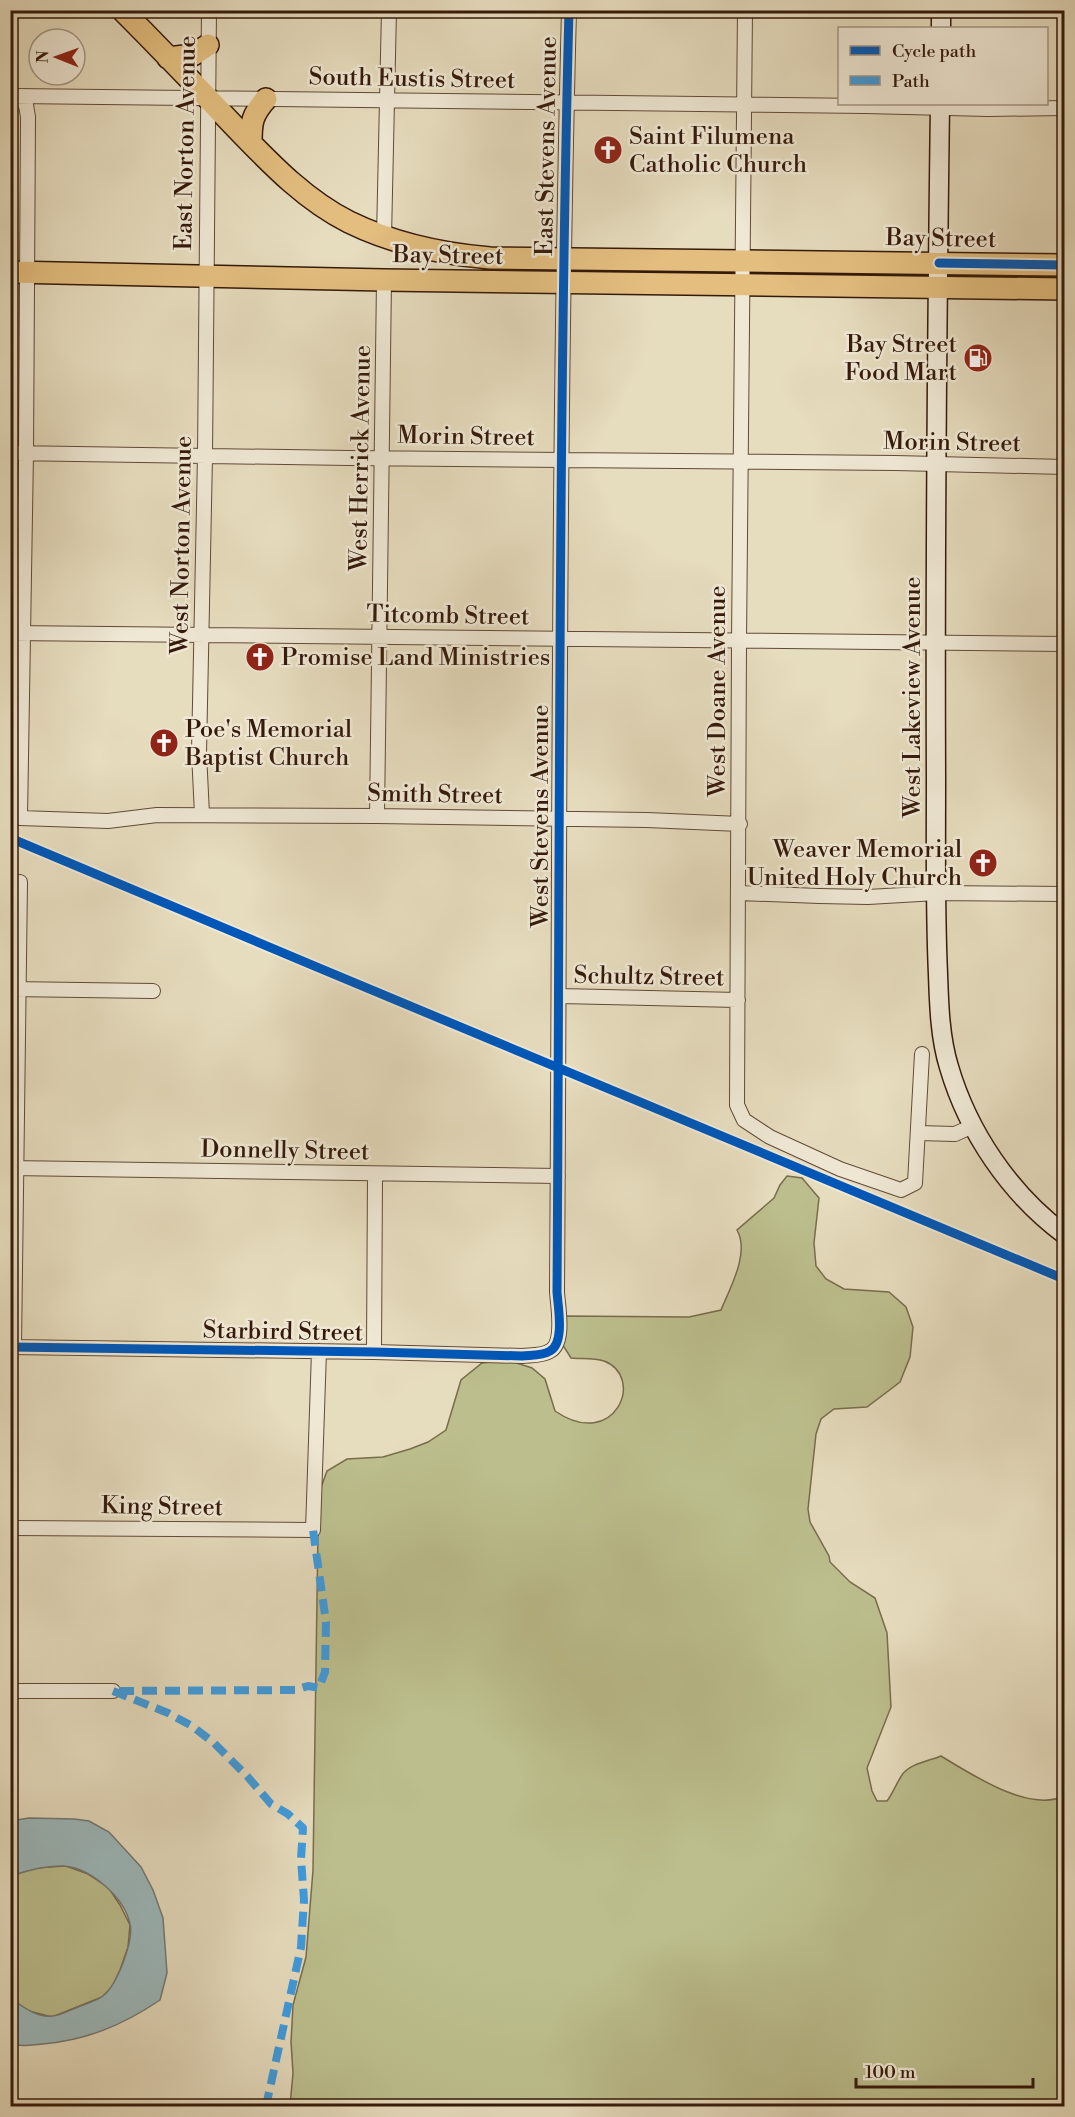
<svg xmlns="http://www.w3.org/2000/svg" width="1075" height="2117" font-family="'Libre Bodoni',serif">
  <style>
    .green { fill: #bcbe8d; stroke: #786c4c; stroke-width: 1.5 }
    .water { fill: #9cb9bc; stroke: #737975; stroke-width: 1.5 }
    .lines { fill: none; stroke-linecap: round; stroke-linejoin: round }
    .street-casing { stroke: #614a37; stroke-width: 16 }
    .secondary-casing { stroke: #351a0a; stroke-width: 21 }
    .primary-casing { stroke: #351a0a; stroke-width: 24 }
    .street { stroke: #efe8d5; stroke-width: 14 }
    .secondary { stroke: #efe8d5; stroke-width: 18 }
    .primary { stroke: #e3be7f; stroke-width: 21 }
    .rail-casing { stroke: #351a0a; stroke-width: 6 }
    .rail { stroke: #efe8d5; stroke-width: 4; stroke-dasharray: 11; stroke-linecap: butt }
    .quiet { stroke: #3e9bde; stroke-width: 8; stroke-dasharray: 15 8; stroke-linecap: butt }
    .cycleway-casing { stroke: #efe8d5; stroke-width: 13 }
    .cycleway { stroke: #0057b8; stroke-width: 9 }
    .labels { text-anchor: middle; stroke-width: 5; stroke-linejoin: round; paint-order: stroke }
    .street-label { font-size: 24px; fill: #351a0a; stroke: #efe8d5 }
    .poi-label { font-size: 24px; fill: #351a0a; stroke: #efe8d5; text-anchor: start }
  </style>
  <rect width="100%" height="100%" fill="#e6dcbe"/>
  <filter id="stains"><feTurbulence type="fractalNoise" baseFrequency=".00333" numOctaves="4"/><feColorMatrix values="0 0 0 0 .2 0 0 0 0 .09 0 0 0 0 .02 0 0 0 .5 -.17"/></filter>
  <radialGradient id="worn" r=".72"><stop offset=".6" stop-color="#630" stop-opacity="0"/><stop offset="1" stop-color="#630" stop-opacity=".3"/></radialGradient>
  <path class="green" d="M787,1176L802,1178L819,1198L814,1243L816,1266L826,1279L844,1289L889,1292L906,1307L913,1327L910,1357L900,1382L867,1407L834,1409L821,1419L816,1434L808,1509L810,1522L829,1556L830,1562L850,1582L875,1598L887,1633L891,1707L867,1768L872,1791L877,1801H887C893,1793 896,1784 902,1775C909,1764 929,1761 941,1756C971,1774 1029,1813 1064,1796V2106H290L293,2073L291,2042L293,2005L306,1957L313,1870L318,1531L319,1493L327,1471L347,1459L383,1457L410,1449L428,1442L446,1430L461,1380L482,1363L507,1360L532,1368L545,1379L555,1411C615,1452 646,1377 604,1361C594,1358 581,1359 571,1358L557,1336L565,1316L689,1317L721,1310C730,1288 750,1253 737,1230L774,1198L780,1185Z
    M66,1866L88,1874L108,1887L120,1905L130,1925L128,1947L120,1970L112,1987L102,1997L52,2017L29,2011L11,1999L10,1876L33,1868Z"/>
  <path class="water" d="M29,1818L74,1819L89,1821L109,1832L141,1867L153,1890L163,1918L167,1973L160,2000C123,2025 87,2040 43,2044C32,2045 21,2047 11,2044V1999C22,2006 37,2018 52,2016C60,2016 70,2010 78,2007C86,2004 96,2001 103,1996C117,1985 134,1941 130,1924C125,1898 91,1868 64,1866C46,1865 28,1870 11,1876V1821Z"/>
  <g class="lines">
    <g class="street-casing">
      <path id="street" d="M745,10L739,641L737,1105L744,1120L770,1137L840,1169L901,1190L915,1183L922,1054
        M14,96L865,106L988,109L1064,108
        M18,96L26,105L28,117L26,453L20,818L108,821L157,815L377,816L647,820L740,824
        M384,237L389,10
        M10,453L349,458L895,463L1064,467
        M10,633L1064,644
        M202,814L199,753L205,456L209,10
        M377,816L384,280
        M739,893L819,896L868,897L937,893L1064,894
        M10,989L153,991
        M560,996L738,1000
        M918,1133L955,1134L973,1126
        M10,1168L558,1176
        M10,1347L374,1352L522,1356C531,1355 542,1356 550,1351C565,1343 558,1307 557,1292C560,865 558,438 569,10
        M14,1347L20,882
        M374,1352L375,1174
        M10,1528L313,1530L319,1351
        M10,1691H113"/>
    </g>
    <g class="secondary-casing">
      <path id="secondary" d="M941,28V10
        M940,104C937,329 935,555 936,780C936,845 935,910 938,974C939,1005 940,1038 949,1067C968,1132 1010,1194 1064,1234"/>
    </g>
    <g class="primary-casing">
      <path id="primary" d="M122,10C161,49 199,89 237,129C271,164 305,200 349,222C394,244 441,254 490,258L1064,265
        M168,58L193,55L208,45
        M251,143C251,122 252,115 266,99
        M10,272L384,280L1064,289"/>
    </g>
    <use href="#street" class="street"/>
    <use href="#secondary" class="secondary"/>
    <use href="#primary" class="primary"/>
    <g class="rail-casing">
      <path id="rail" d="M10,838C361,986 713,1133 1064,1279"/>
    </g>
    <use href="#rail" class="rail"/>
    <path class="quiet" d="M113,1691L168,1713L192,1726L214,1743L247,1776L271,1804L288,1814L303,1828L301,1859L304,1900L301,1947L266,2106
      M119,1691L295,1690L308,1686L319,1688L325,1672L326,1622L313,1530"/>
    <g class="cycleway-casing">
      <path id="cycleway" d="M939,263L1064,265
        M10,838C361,986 713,1133 1064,1279
        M10,1347L374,1352L522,1356C531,1355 542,1356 550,1351C565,1343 558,1307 557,1292C560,865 558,438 569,10"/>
    </g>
    <use href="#cycleway" class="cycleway"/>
  </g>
  <defs>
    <g id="church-disc" transform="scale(1.5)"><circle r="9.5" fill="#8f2418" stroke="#efe8d5"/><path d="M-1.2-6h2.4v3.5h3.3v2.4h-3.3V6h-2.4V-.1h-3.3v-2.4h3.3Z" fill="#fff"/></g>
    <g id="fuel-disc" transform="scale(1.5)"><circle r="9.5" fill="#8f2418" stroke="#efe8d5"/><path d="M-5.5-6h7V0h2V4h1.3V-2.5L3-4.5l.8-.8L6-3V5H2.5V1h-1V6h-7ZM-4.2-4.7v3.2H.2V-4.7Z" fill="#fff"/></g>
  </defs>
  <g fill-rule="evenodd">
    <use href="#church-disc" x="608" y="150"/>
    <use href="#fuel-disc" x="978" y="358"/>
    <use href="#church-disc" x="260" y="657"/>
    <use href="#church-disc" x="164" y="743"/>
    <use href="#church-disc" x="983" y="863"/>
  </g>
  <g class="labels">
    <g class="street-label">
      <text transform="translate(412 78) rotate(1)" y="8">South Eustis Street</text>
      <text transform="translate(185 143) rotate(-89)" y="8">East Norton Avenue</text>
      <text transform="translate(546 146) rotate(-89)" y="8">East Stevens Avenue</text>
      <text transform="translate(941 238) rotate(1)" y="8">Bay Street</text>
      <text transform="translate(448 255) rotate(1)" y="8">Bay Street</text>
      <text transform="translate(466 436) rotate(1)" y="8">Morin Street</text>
      <text transform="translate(952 442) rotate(1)" y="8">Morin Street</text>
      <text transform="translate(360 458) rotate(-89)" y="8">West Herrick Avenue</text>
      <text transform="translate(181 545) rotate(-89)" y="8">West Norton Avenue</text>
      <text transform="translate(448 615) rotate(1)" y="8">Titcomb Street</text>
      <text transform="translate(717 691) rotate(-90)" y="8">West Doane Avenue</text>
      <text transform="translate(912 697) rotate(-90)" y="8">West Lakeview Avenue</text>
      <text transform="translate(435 794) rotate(1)" y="8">Smith Street</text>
      <text transform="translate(540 816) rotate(-90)" y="8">West Stevens Avenue</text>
      <text transform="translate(649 976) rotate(1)" y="8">Schultz Street</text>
      <text transform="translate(285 1150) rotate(1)" y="8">Donnelly Street</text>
      <text transform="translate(283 1331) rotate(1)" y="8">Starbird Street</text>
      <text transform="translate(162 1506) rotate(1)" y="8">King Street</text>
    </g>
    <g class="poi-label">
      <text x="629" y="144">Saint Filumena<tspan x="629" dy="28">Catholic Church</tspan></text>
      <text x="957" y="352" text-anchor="end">Bay Street<tspan x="957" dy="28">Food Mart</tspan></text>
      <text x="281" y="665">Promise Land Ministries</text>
      <text x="185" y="737">Poe's Memorial<tspan x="185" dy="28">Baptist Church</tspan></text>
      <text x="962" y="857" text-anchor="end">Weaver Memorial<tspan x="962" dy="28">United Holy Church</tspan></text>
    </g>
  </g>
  <rect width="1075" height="2117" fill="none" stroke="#e6dcbe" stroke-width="36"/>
  <rect x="12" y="12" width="1051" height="2093" fill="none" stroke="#351a0a" stroke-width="3"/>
  <rect x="18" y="18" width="1039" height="2081" fill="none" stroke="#351a0a" stroke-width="1.5"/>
  <rect x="838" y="27" width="210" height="78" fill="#efe8d5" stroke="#a59684" stroke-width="1.5"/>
  <rect x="850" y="46" width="30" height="9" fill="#0057b8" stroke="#a59684" stroke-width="1.5"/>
  <text x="892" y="57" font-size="18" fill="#351a0a">Cycle path</text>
  <rect x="850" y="76" width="30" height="9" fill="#3e9bde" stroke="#a59684" stroke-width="1.5"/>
  <text x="892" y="87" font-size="18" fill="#351a0a">Path</text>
  <g transform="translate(57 57) rotate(271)"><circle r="28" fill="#efe8d5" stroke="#a59684" stroke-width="1.5"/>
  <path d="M0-4.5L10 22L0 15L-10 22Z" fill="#8f2418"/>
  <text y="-9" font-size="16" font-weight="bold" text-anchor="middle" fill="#351a0a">N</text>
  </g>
  <path d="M856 2078v9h177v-9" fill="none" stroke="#351a0a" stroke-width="3"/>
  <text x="865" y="2078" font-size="18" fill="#351a0a" stroke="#efe8d5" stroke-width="4.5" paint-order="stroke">100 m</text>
  <rect width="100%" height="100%" filter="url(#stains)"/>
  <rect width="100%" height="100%" fill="url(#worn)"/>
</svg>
